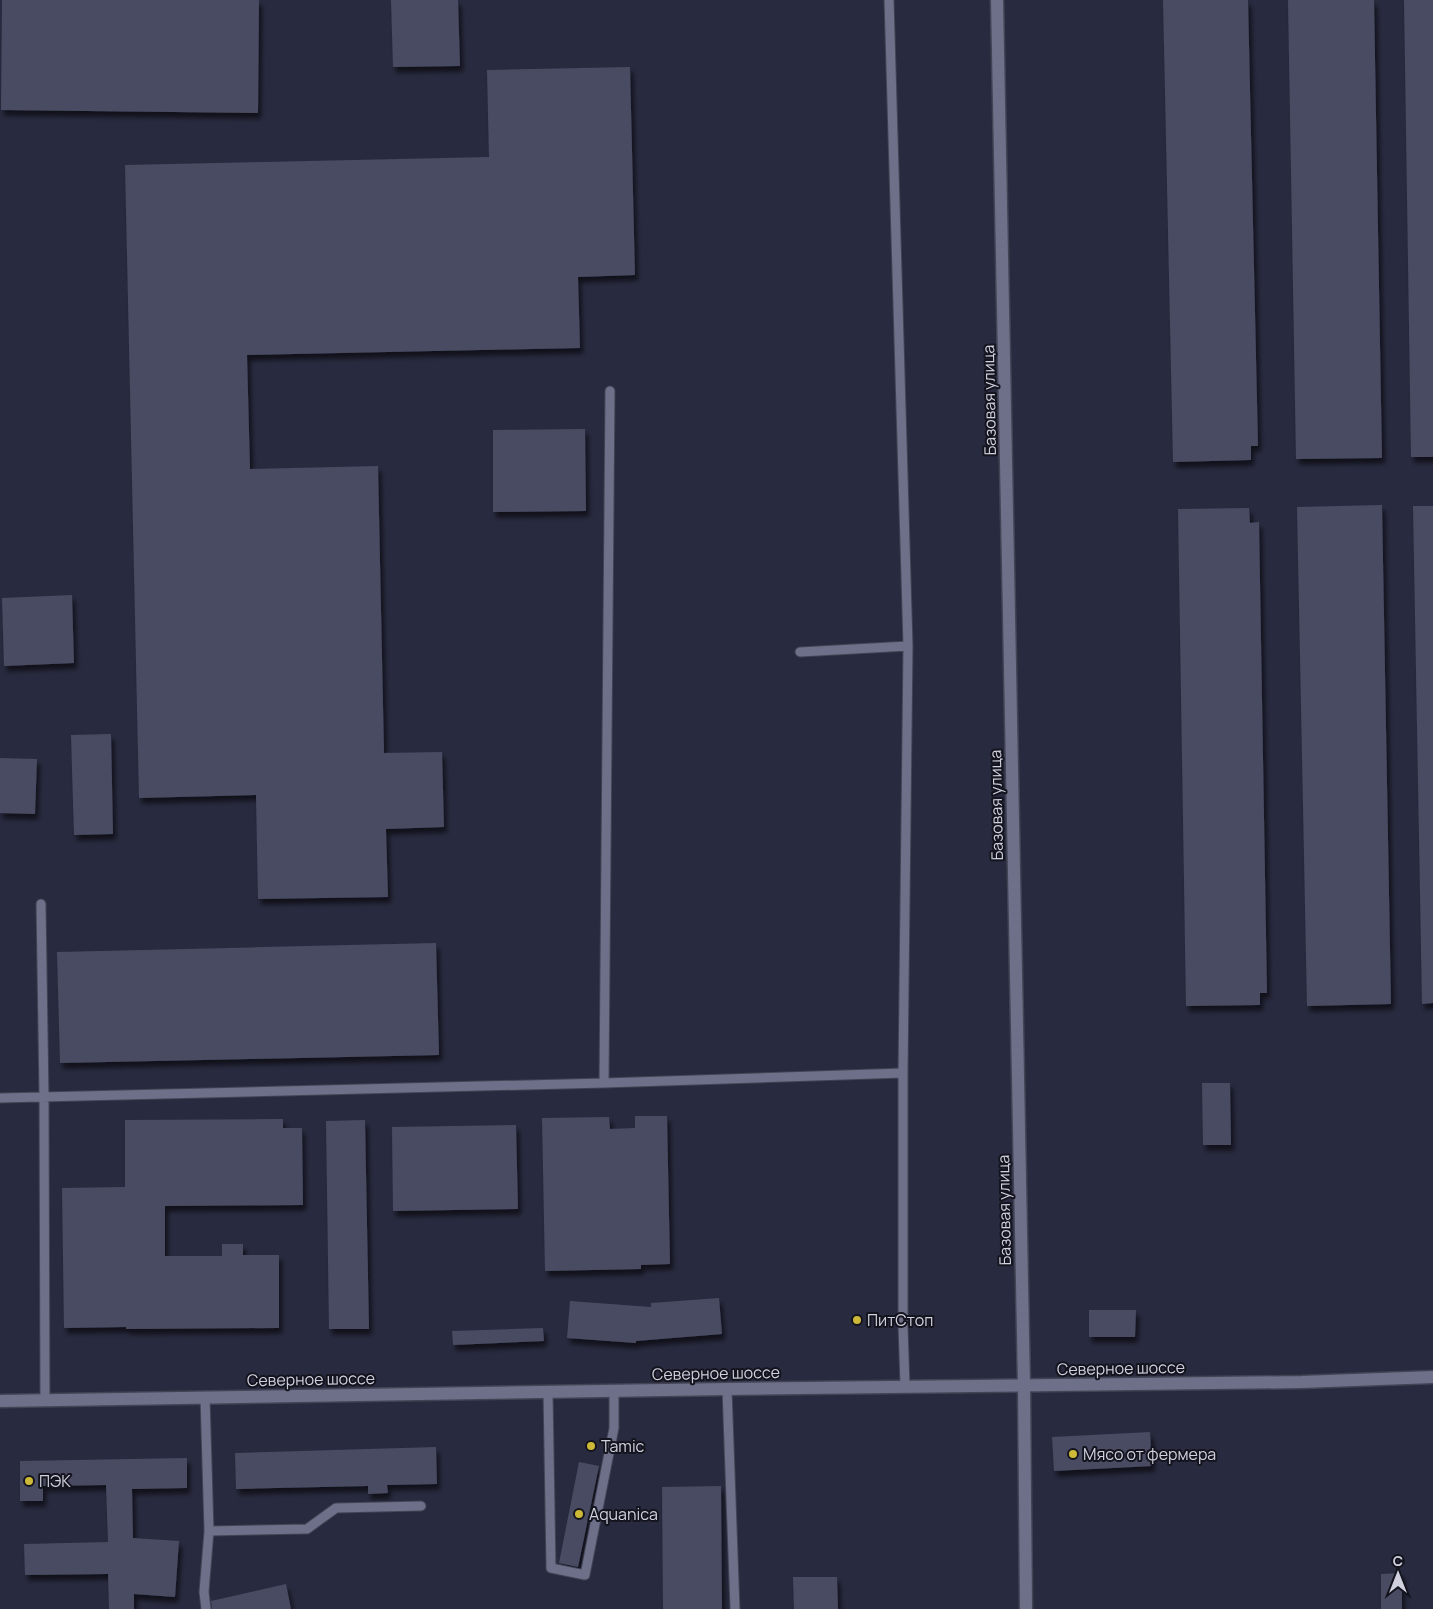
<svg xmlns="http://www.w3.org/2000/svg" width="1433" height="1609" font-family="Manrope,sans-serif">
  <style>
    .building { fill: #494b62; filter: url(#shadow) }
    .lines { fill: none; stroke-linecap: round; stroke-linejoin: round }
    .lane-casing { stroke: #424455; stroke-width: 11 }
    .street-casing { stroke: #424455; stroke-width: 15 }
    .secondary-casing { stroke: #424455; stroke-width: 15 }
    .lane { stroke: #6e7089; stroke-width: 9 }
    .street { stroke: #6e7089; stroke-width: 12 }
    .secondary { stroke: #6e7089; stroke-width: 12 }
    .poi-dot { fill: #ccb938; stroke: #13141d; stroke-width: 2 }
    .labels { text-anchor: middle; stroke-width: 4; stroke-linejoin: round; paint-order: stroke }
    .street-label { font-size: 16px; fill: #cfd1df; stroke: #13141d }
    .poi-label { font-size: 16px; fill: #cfd1df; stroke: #13141d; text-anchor: start }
  </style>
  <defs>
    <filter id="shadow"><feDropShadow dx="3" dy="5.5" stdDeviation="2.5" flood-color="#0009"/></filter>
  </defs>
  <rect width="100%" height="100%" fill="#282a3f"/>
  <path class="building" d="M2,0H259L258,113L1,110Z
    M391,0H458L460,66L393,67Z
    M1163,0H1248L1258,446H1251V460L1173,462Z
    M1288,0H1374L1382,458L1296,459Z
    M1404,0H1433V457H1411Z
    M630,67L635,275L578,277L580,348L247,355L250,469L378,466L384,753L442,752L444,827L386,829L388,897L258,899L256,795L139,798L125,165L489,157L487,70Z
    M585,429L586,511L493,512V430Z
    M1382,505L1391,1004L1307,1006L1297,507Z
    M1413,506H1433V1003L1422,1004Z
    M1249,508L1250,523L1259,522L1267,993H1260V1005L1186,1006L1178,509Z
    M72,595L74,663L4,666L2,598Z
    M111,734L113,834L74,835L71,735Z
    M0,758L37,759L35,814L0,813Z
    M436,943L439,1055L60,1063L57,952Z
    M1202,1083H1230L1231,1145H1203Z
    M635,1116H667L670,1264L641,1265V1269L545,1271L542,1118L609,1117L610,1129L635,1128Z
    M283,1119V1128H302L303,1205L165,1206V1256H222V1244H243V1255H279V1328L126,1329V1327L64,1328L62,1188L125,1187V1120Z
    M365,1120L369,1329H329L326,1121Z
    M516,1125L518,1209L393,1211L392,1127Z
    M719,1298L722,1334L636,1341V1343L567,1338L570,1301L651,1307V1303Z
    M1089,1310H1136L1135,1337H1089Z
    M543,1328L544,1341L453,1345L452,1331Z
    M1150,1432L1152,1466L1054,1471L1052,1437Z
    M436,1447L437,1484L387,1485L388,1493L368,1494V1486L236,1489L235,1453Z
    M187,1458V1488L132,1489L133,1538L179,1541L175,1597L134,1594V1609H109L108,1574L25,1575L24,1544L108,1542L106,1485L43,1486V1501H20V1461Z
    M579,1462L599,1466L578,1567L559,1563Z
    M721,1486L722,1609H663L662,1487Z
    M1402,1573V1609H1381V1574Z
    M793,1577H837L838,1609H794Z
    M286,1584L291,1609H212L211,1601Z"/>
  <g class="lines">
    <g class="lane-casing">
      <path id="lane" d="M889,0L908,646L903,1073V1326L905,1386
        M800,652L908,646
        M41,904L44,1097L45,1399
        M604,1083L610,391
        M0,1098L604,1083L903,1073
        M727,1389L735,1609
        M548,1392L551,1568L585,1575L614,1428V1391
        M205,1397L209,1531L307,1529L336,1508L421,1506
        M206,1609L204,1592L209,1531"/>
    </g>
    <g class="street-casing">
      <path id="street" d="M997,0L1024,1385L1026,1609"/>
    </g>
    <g class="secondary-casing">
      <path id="secondary" d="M0,1401L727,1389L1302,1382L1433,1377"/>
    </g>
    <use href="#lane" class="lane"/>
    <use href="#street" class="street"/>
    <use href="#secondary" class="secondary"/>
  </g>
  <g class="poi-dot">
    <circle cx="857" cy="1320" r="5"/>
    <circle cx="591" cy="1446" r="5"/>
    <circle cx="1073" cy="1454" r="5"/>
    <circle cx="29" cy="1481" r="5"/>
    <circle cx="579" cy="1514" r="5"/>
  </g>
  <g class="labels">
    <g class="street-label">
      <text transform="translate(989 400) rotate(-91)" y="6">Базовая улица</text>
      <text transform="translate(996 805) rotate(-91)" y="6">Базовая улица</text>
      <text transform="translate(1004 1210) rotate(-91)" y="6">Базовая улица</text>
      <text transform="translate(1121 1368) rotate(-1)" y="6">Северное шоссе</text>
      <text transform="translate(716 1373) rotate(-1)" y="6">Северное шоссе</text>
      <text transform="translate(311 1379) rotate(-1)" y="6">Северное шоссе</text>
    </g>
    <g class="poi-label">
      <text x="867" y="1326">ПитСтоп</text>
      <text x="601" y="1452">Tamic</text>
      <text x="1083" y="1460">Мясо от фермера</text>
      <text x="39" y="1487">ПЭК</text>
      <text x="589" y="1520">Aquanica</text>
    </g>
  </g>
  <g transform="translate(1398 1574)" stroke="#13141d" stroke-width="4" paint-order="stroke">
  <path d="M0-4L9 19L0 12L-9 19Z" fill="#cfd1df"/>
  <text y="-8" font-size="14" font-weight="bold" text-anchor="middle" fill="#cfd1df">С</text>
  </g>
</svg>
